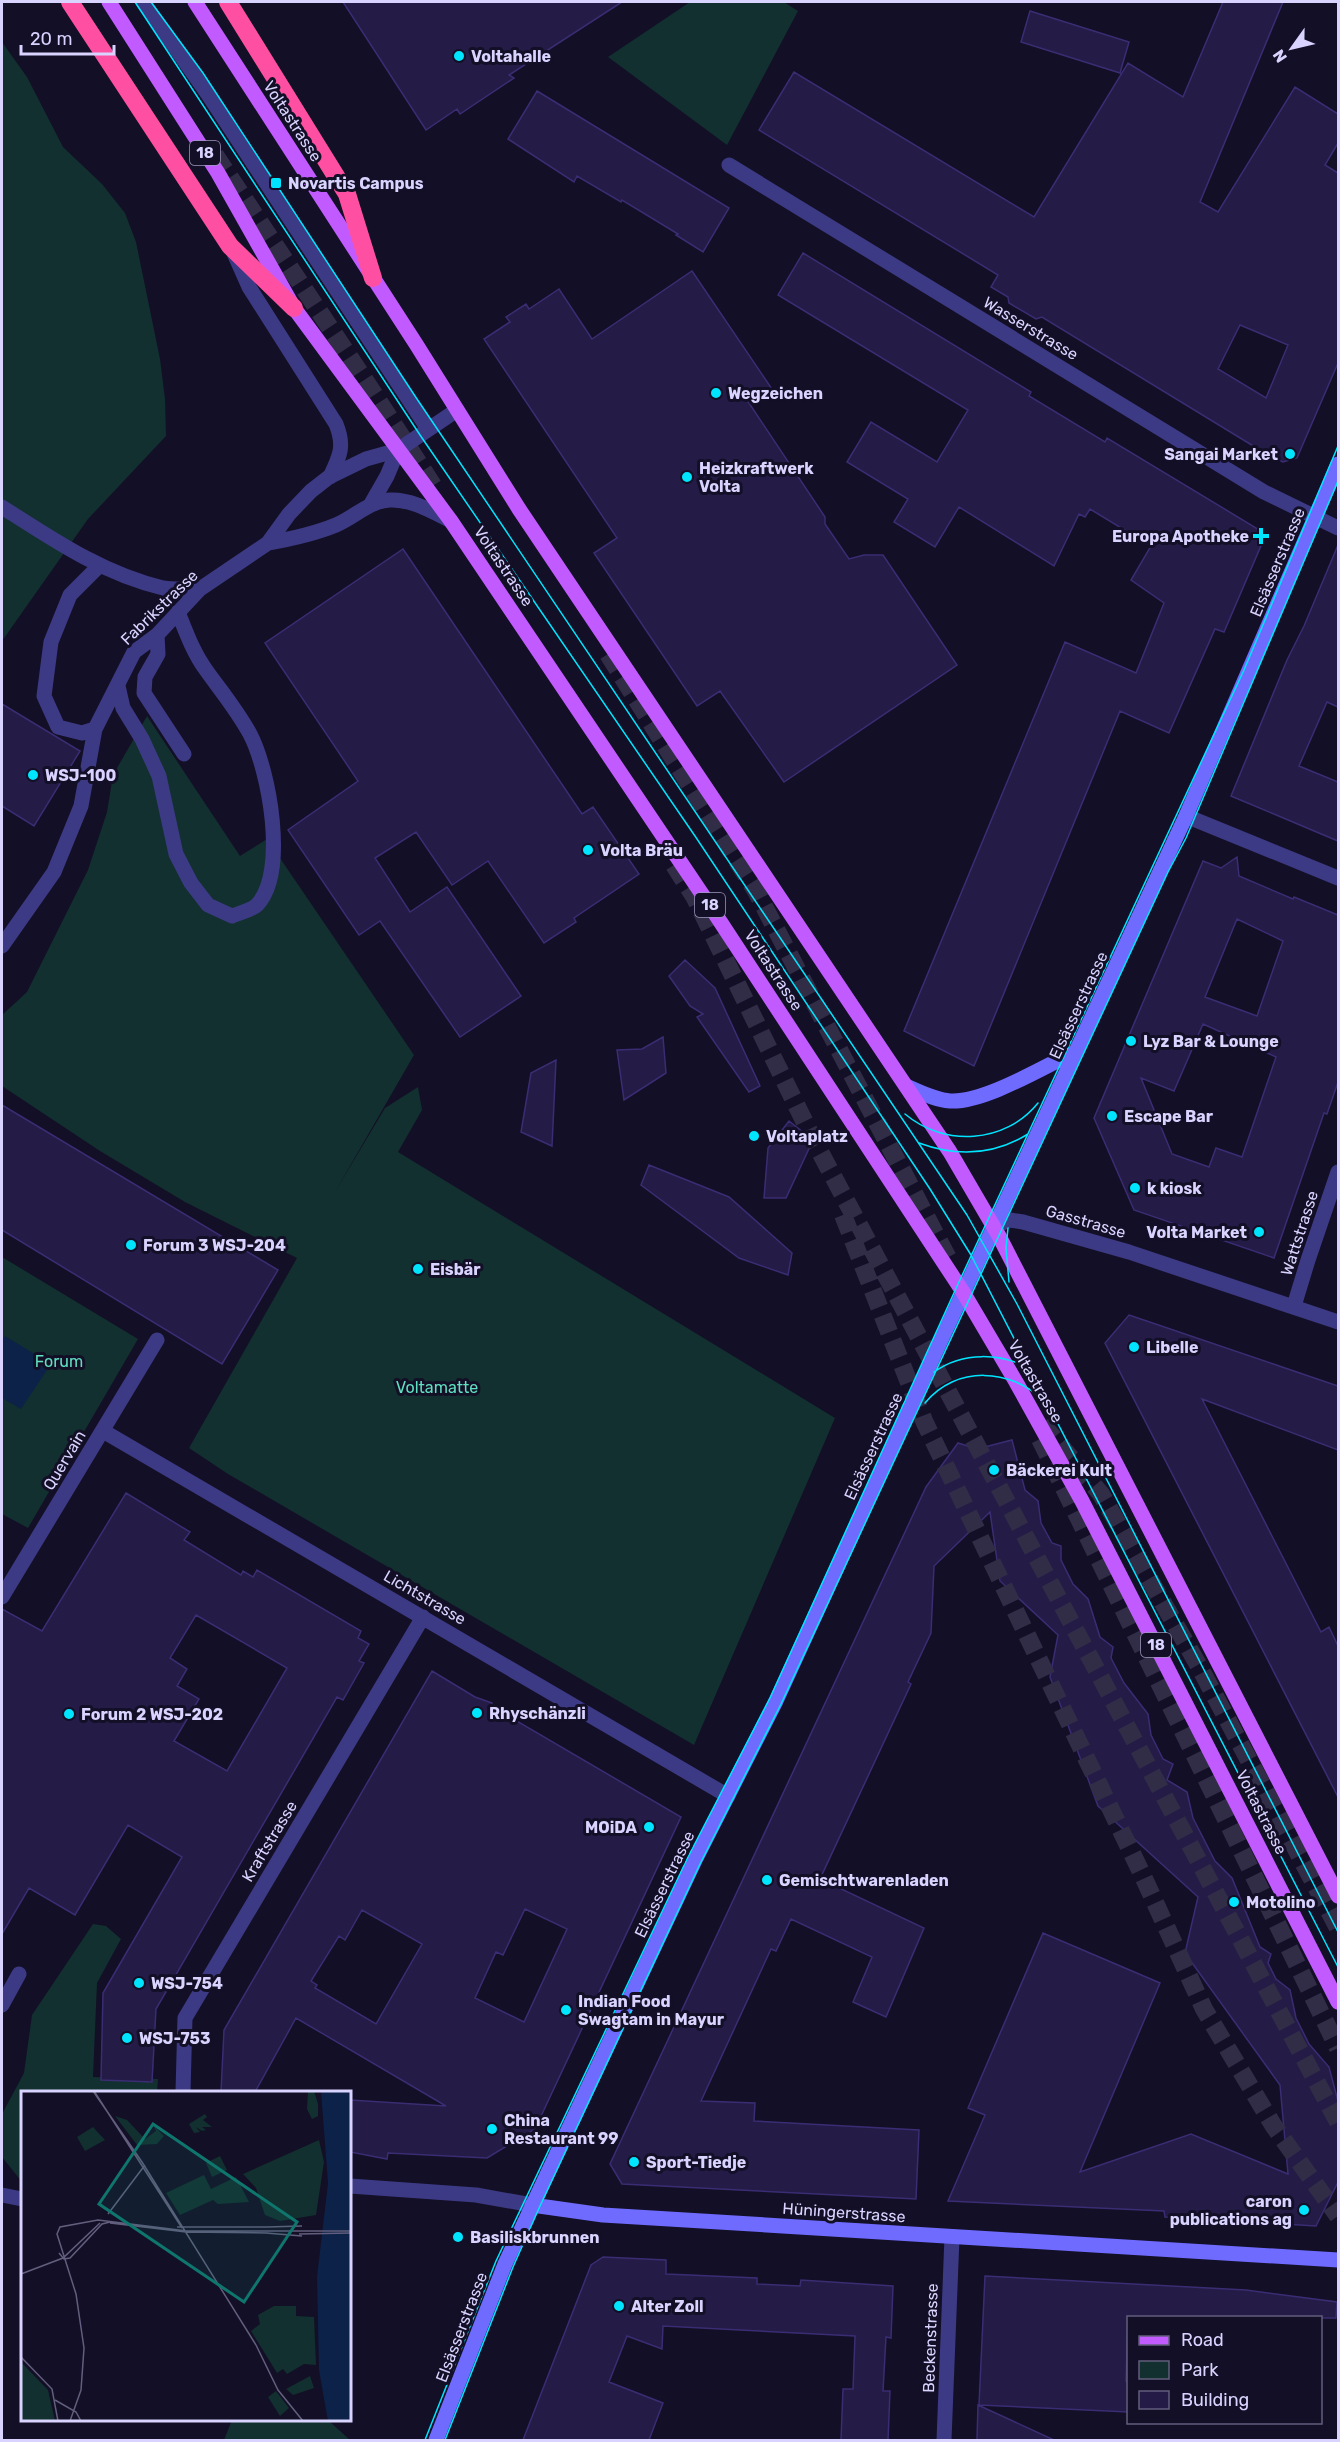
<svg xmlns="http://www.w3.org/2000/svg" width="1340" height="2442" font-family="Rubik,sans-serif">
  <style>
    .green { fill: #12302f }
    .water { fill: #0c2248 }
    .building { fill: #241b47; stroke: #3b2d73; stroke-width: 1.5; fill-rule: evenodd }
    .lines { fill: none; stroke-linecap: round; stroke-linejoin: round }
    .highway-tunnel { stroke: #312d47; stroke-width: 18; stroke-dasharray: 18 9; stroke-linecap: butt }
    .lane { stroke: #3d3a85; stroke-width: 15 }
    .street { stroke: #3d3a85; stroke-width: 15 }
    .secondary { stroke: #6f6bff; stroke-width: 15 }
    .primary { stroke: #c25bff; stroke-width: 15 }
    .highway { stroke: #ff4fa3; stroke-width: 18 }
    .tram { stroke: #00e5ff; stroke-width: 1.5 }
    .poi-dot { fill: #00e5ff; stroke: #130f26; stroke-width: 2 }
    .labels { text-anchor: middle; stroke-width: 6; stroke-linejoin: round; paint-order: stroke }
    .shield { fill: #130f26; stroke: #9e99be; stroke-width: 1.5 }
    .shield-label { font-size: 15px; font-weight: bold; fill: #d9d4ff }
    .poi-label { font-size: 16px; font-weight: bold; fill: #d9d4ff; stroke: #130f26; text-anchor: start }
    .street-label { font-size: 16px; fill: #d9d4ff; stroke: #130f26 }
    .park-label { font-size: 16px; fill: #5fe0c0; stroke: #130f26 }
    .inset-river { fill: none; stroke: #0c2248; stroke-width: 3 }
    .inset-road { fill: none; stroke: #625e7d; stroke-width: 1.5 }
    .view { fill: #0f766e; fill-opacity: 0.15; stroke: #0f766e; stroke-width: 3 }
    .inset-edge { fill: none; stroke: #d9d4ff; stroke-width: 3 }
  </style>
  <rect width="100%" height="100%" fill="#130f26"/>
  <path class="green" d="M690,2H784L798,11L727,145L608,57Z
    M2,42L27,77L63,147L102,184L125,213L136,242L160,359L165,399L166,436L88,519L2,641Z
    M147,716L240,856L267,839L414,1055L335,1192L385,1108L418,1087L422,1110L398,1152L835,1418L694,1745L228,1474L189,1448L297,1258L185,1202L100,1151L2,1086V1015L27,992L88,870L107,812L113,775Z
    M2,1257L138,1339L28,1528L2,1514Z
    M93,1924L106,1926L121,1939L97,1983L93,2077L158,2079L157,2092H22V2182L2,2157V2114L24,2073L32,2015Z
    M232,2420H328L350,2440H224Z"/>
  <path class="water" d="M5,1336L51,1364L21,1409L2,1398V1341Z"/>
  <path class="building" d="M343,2H622L509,75L514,78L460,114L457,109L426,130Z
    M1223,2H1283L1200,202L1218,212L1295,87L1338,114V143L1325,165L1338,173V363L1297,458L1283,462L1268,455L1042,317L1036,319L1009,303L1008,297L991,287L998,275L759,130L794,72L1034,217L1128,63L1183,97ZM1240,325L1288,345L1266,398L1218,369Z
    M1030,11L1129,42L1120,73L1021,42Z
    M537,91L729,208L703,252L676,235L678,234L622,200L621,202L577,176L574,182L508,139Z
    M803,253L1031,392L1029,396L1105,442L1107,438L1266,534L1224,632L1215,629L1169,733L1120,711L974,1066L904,1031L1065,642L1136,673L1164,603L1131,580L1151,546L1090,509L1085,517L1079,514L1054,566L959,507L935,547L894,522L908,499L847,462L871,422L937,462L968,410L778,295Z
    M692,271L774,392L755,405L747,400L825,517V524L849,559L864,555H883L957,665L784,782L720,691L697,706L594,553L617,538L484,339L510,322L506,317L526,304L529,309L559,289L592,339Z
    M1338,545V707L1327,702L1299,766L1338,782V841L1231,796L1287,660L1304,626Z
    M403,549L582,814L593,807L639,874L574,918L576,922L544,943L488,861L452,885L416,832L375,858L410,912L447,887L521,996L460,1037L380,921L359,935L288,830L358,781L265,643Z
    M2,704L80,751L34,826L2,806Z
    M1237,857L1239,876L1293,899L1294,897L1338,915V1082L1327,1114L1324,1113L1274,1258L1134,1210L1094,1118L1203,861L1221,868ZM1237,919L1283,941L1257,1016L1205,997ZM1203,1024L1276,1057L1242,1157L1216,1148L1209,1167L1172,1154L1141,1078L1174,1091Z
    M685,960L715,988L760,1086L749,1092L697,1017L703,1014L690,1006L669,976Z
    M663,1037L666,1073L624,1100L617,1050L642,1049Z
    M556,1060L552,1146L521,1132L531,1073Z
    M2,1105L278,1270L222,1364L2,1230Z
    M789,1121L813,1140L786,1198H764L768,1148Z
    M649,1165L729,1197L792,1253L788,1275L739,1258L641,1185Z
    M1129,1315L1338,1386V1450L1202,1399L1321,1632L1329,1627L1338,1646V1797L1105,1343Z
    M1012,1440L1025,1490L1038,1501L1041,1523L1052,1543L1061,1546V1560L1073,1584L1088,1599L1100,1637L1113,1647L1111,1658L1124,1683L1148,1714L1151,1735L1163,1759L1173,1764L1167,1780L1187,1792L1193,1818L1215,1861L1232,1878L1260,1947L1271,1954L1268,1963L1276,1979L1290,1990L1296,2018L1309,2044L1329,2067L1338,2101V2182L1316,2226L1165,2217L1164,2211L948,2201L985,2115L968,2108L1043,1933L1160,1983L1080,2172L1191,2134L1288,2174L1280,2085L1185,1953L1198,1897L1098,1806L1050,1677L1058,1635L1000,1581L990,1512L934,1566L931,1633L908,1682L911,1684L820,1879L924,1928L886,2017L853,2002L872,1957L791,1919L776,1951L771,1949L701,2101L755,2103L754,2121L919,2130L916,2199L622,2184L610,2164L926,1487L958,1443L977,1449Z
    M126,1493L190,1532L184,1540L241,1575L243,1571L253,1577L257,1570L361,1631L358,1638L369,1644L359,1661L364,1663L343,1700L337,1697L156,2009L152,2082L101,2080L103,1993L182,1857L128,1825L75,1915L29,1888L2,1934V1609L42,1631ZM196,1615L287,1668L227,1771L174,1741L199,1699L177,1686L187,1669L170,1658Z
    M432,1671L475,1697L492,1703L491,1706L681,1817L535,2129L487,2158L388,2153L387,2159L350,2152V2100L446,2106L296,2018L255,2092H221L224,2030ZM525,1909L567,1929L524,2022L475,1998L496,1952L503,1955ZM362,1910L422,1944L376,2024L315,1988L317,1985L311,1981L339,1936L345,1940Z
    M603,2257L666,2260V2274L757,2278V2284L800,2286L801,2280L893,2286L891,2338L886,2337L883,2391H890L888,2440H841L843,2389H853L855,2336L663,2326L662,2349L627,2336L609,2382L663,2403L649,2440H523L591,2265Z
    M985,2276L1246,2290L1337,2302L1336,2318H1128L1126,2381H1128V2412L979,2405Z
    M978,2405L1054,2440H977Z"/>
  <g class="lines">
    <path class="highway-tunnel" d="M215,155L374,394L436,490
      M608,654L756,891L950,1262
      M674,865L695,898L811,1135L1338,2122
      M843,1215L925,1423L1141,1872L1204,2009L1273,2125L1338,2216
      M1042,1424L1101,1494L1200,1668L1338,1928
      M1040,1439L1338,2048"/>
    <path class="lane" d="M143,2L207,93L428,429
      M233,251L249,287L336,424C345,446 340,456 330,477
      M371,504L387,476L398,450
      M2,507C52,539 103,574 163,588C174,590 188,589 200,589
      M268,543C291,539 314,534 336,525C355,517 369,501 390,500C412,499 433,512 451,521
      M157,635L158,654L145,677L144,693L184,754
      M118,686L123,708L142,739L159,776L176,854L191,883L208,905L232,916C239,913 252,910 257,905C288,872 269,770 250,734C237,710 221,691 206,670C193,652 186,632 178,612
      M95,729L82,733L58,727L44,696L51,642L70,595L99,566
      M2,946L54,872L81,806L95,729L134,652L157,635L200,589L268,543L289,514L311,491L329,477L366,459L398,450L457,410
      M2,1597L157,1340
      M2,2005L19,1974
      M2,2195L22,2199"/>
    <path class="street" d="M729,165L1264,492L1338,528
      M1186,816L1338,878
      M994,1226L1010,1220L1023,1222L1129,1252L1338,1322
      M1294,1306L1308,1260L1338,1172
      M103,1431L728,1796
      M183,2092L185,2018L423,1617
      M350,2186L476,2195L532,2205
      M944,2440L952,2237"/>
    <path class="secondary" d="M906,1086C920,1092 935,1100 950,1101C984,1103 1043,1067 1075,1052
      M532,2205L603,2215L1338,2260
      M436,2440L505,2264L696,1858L776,1701L942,1338L1186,816L1338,464"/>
    <path class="primary" d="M109,2L218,173L294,308L451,521L710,906L963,1292L1016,1382L1082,1501L1338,2002
      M195,2L416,344L519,509L950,1152L999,1236L1338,1896"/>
    <path class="highway" d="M70,2L230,246L294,308
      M228,2L347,194L373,278"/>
    <path class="tram" d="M135,2L420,435L695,836L930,1189L971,1255L1338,1967
      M151,2L203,73L415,396L967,1215L1017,1304L1338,1932
      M905,1114C944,1147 1005,1144 1038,1103
      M919,1143C957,1157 994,1155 1028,1134
      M1008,1228L1006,1248L1009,1282
      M934,1372C963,1351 1001,1353 1031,1369
      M925,1403C956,1365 1011,1368 1044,1401
      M425,2440L496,2261L688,1857L770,1698L958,1284L1244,670L1338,446
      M445,2440L513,2267L540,2206L700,1864L781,1704L1168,872L1186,838L1338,481"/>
  </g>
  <g class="poi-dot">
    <circle cx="459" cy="56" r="6"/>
    <rect x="270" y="177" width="12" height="12" rx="3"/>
    <circle cx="716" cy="393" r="6"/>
    <circle cx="1290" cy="454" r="6"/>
    <circle cx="687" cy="477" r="6"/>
    <path d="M1258 527h6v6h6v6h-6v6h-6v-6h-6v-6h6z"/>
    <circle cx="33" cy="775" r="6"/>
    <circle cx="588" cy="850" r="6"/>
    <circle cx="1131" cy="1041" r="6"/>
    <circle cx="1112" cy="1116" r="6"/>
    <circle cx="754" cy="1136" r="6"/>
    <circle cx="1135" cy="1188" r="6"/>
    <circle cx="1259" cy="1232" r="6"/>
    <circle cx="131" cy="1245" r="6"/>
    <circle cx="418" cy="1269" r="6"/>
    <circle cx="1134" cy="1347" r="6"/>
    <circle cx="994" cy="1470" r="6"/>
    <circle cx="477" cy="1713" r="6"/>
    <circle cx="69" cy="1714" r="6"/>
    <circle cx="649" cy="1827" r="6"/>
    <circle cx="767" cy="1880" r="6"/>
    <circle cx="1234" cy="1902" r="6"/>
    <circle cx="139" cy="1983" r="6"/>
    <circle cx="566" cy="2010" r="6"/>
    <circle cx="127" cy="2038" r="6"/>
    <circle cx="492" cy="2129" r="6"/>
    <circle cx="634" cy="2162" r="6"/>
    <circle cx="1304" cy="2210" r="6"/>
    <circle cx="458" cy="2237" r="6"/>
    <circle cx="619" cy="2306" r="6"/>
  </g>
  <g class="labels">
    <g class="shield">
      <rect x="190" y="141" width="30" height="24" rx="4.5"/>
      <rect x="695" y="893" width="30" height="24" rx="4.5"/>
      <rect x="1141" y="1633" width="30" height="24" rx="4.5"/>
    </g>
    <g class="shield-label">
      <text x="205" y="158">18</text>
      <text x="710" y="910">18</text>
      <text x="1156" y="1650">18</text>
    </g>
    <g class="poi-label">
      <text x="471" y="62">Voltahalle</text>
      <text x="288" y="189">Novartis Campus</text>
      <text x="728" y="399">Wegzeichen</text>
      <text x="1278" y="460" text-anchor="end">Sangai Market</text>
      <text x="699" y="474">Heizkraftwerk<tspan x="699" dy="18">Volta</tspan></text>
      <text x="1249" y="542" text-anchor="end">Europa Apotheke</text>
      <text x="45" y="781">WSJ-100</text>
      <text x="600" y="856">Volta Bräu</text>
      <text x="1143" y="1047">Lyz Bar &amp; Lounge</text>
      <text x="1124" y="1122">Escape Bar</text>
      <text x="766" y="1142">Voltaplatz</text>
      <text x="1147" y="1194">k kiosk</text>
      <text x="1247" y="1238" text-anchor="end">Volta Market</text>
      <text x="143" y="1251">Forum 3 WSJ-204</text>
      <text x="430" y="1275">Eisbär</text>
      <text x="1146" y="1353">Libelle</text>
      <text x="1006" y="1476">Bäckerei Kult</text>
      <text x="489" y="1719">Rhyschänzli</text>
      <text x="81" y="1720">Forum 2 WSJ-202</text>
      <text x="637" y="1833" text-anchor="end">MOiDA</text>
      <text x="779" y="1886">Gemischtwarenladen</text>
      <text x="1246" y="1908">Motolino</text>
      <text x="151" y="1989">WSJ-754</text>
      <text x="578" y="2007">Indian Food<tspan x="578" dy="18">Swagtam in Mayur</tspan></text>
      <text x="139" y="2044">WSJ-753</text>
      <text x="504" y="2126">China<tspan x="504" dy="18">Restaurant 99</tspan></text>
      <text x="646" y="2168">Sport-Tiedje</text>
      <text x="1292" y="2207" text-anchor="end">caron<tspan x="1292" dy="18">publications ag</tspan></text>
      <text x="470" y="2243">Basiliskbrunnen</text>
      <text x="631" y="2312">Alter Zoll</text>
    </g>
    <g class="street-label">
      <text transform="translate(293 121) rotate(57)" y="6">Voltastrasse</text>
      <text transform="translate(1031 328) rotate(31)" y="6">Wasserstrasse</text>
      <text transform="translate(1277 562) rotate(-67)" y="6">Elsässerstrasse</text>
      <text transform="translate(504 566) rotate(56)" y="6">Voltastrasse</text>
      <text transform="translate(159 607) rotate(-44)" y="6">Fabrikstrasse</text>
      <text transform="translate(774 970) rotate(57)" y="6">Voltastrasse</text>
      <text transform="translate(1078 1005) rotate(-65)" y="6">Elsässerstrasse</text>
      <text transform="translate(1086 1221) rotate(16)" y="6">Gasstrasse</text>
      <text transform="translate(1299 1233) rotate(-72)" y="6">Wattstrasse</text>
      <text transform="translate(1036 1381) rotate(60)" y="6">Voltastrasse</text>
      <text transform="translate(873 1446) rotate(-65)" y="6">Elsässerstrasse</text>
      <text transform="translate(64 1460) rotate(-59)" y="6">Quervain</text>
      <text transform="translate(425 1597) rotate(30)" y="6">Lichtstrasse</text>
      <text transform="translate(1262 1812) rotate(63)" y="6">Voltastrasse</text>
      <text transform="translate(269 1841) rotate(-59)" y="6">Kraftstrasse</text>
      <text transform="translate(664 1884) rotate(-64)" y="6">Elsässerstrasse</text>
      <text transform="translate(844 2212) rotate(4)" y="6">Hüningerstrasse</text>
      <text transform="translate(461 2327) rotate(-69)" y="6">Elsässerstrasse</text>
      <text transform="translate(930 2338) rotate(-88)" y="6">Beckenstrasse</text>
    </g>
    <g class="park-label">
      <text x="59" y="1367">Forum</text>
      <text x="437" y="1393">Voltamatte</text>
    </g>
  </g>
  <g transform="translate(21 2091)">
    <rect width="330" height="330" fill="#130f26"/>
    <path d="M287,0H293L297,13V25L291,28L286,18ZM184,23L186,26L182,29L191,36H181L185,39L181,40L175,36L179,41L173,42L168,33ZM94,25L106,29L124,48L135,40L133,35L143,45L136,53L116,54ZM72,36L84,49L64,60L56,46ZM298,49L303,71L295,124L259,130L244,124L235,97L222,83ZM199,65L206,79L191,86L185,72ZM183,84L190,98L215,86L228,111L197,113L192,109L159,124L145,102ZM253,215H275V225L293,226L295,274L283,273L266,283L262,278L256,282L230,240L239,233L237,224ZM0,271L27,299L34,330H0ZM289,285L293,297L272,304L265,298ZM255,300L268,317L259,325L247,306Z" fill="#12302f"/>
    <path d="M300,0H330V330H307L298,279L296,186L307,92Z" fill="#0c2248"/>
    <path class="inset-river" d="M298,190H330"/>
    <path class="inset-road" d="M72,0L121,71L235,254L257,299L282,330M73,0L161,137M87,123L124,74M89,132L165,141L247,142M156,136H247M246,136L281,135M245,142L281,145M278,143L330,142M38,162L43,168L49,167L81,133L89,131M0,183L42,167L79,132M0,266L31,298L37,330M34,309L55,321L60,330M49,330L60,299L63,257L55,203L36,143L39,136L77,129L166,140H330"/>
    <path class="view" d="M132,33L276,131L223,211L78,113Z"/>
    <rect width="330" height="330" class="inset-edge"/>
  </g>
  <rect width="1340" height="2442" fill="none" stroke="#d9d4ff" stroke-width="6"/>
  <rect x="1127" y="2316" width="195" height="108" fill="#130f26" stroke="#625e7d" stroke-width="1.5"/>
  <rect x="1139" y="2336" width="30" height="9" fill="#c25bff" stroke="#625e7d" stroke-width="1.5"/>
  <text x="1181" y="2346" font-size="18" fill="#d9d4ff">Road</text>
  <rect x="1139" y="2361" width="30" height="18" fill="#12302f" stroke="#625e7d" stroke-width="1.5"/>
  <text x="1181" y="2376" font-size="18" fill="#d9d4ff">Park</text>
  <rect x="1139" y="2391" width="30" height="18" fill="#241b47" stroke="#625e7d" stroke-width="1.5"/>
  <text x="1181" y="2406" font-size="18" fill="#d9d4ff">Building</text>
  <g transform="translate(1292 48) rotate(236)" stroke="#130f26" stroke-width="4.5" paint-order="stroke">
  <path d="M0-4.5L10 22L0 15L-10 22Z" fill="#d9d4ff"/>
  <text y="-9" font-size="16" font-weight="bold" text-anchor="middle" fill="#d9d4ff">N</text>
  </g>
  <path d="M21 45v9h93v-9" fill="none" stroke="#d9d4ff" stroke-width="3"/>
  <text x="30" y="45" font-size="18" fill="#d9d4ff" stroke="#130f26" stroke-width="4.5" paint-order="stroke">20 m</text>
</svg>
